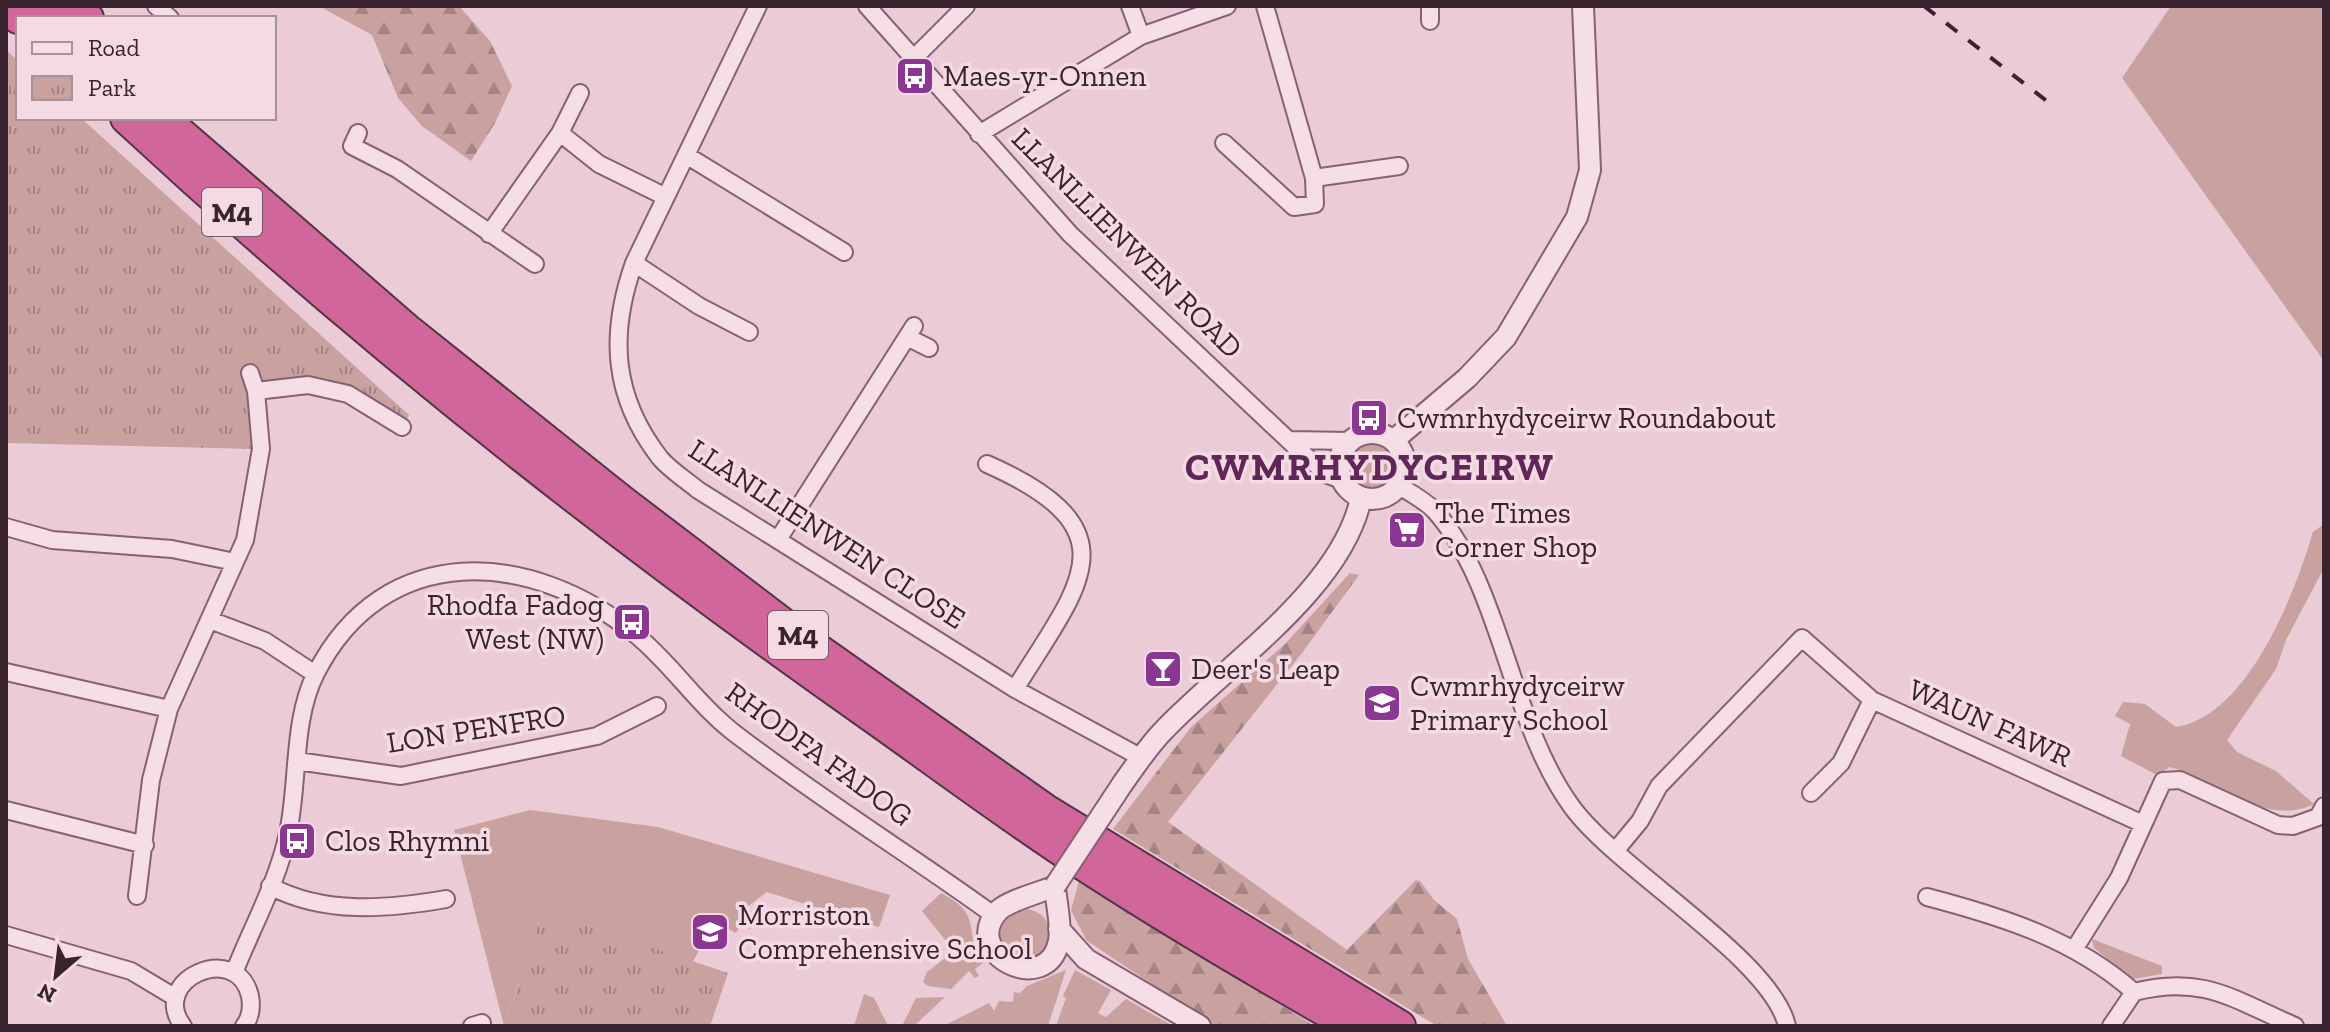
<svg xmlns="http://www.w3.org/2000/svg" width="2330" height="1032" font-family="'Zilla Slab',serif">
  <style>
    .green { fill: #c9a2a0 }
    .forest { fill: url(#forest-firs) }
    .park { fill: url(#park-tufts) }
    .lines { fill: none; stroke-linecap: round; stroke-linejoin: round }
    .minor-casing { stroke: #866174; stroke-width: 20 }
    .tertiary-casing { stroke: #866174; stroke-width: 24 }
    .motorway-casing { stroke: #553447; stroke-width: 34 }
    .minor { stroke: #f6dee6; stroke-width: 16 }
    .tertiary { stroke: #f6dee6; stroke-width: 20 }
    .motorway { stroke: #d0669a; stroke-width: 30 }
    .rail { stroke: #39232f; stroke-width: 4; stroke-dasharray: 14 14; stroke-linecap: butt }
    .tertiary-bridge-casing { stroke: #866174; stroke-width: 24; stroke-linecap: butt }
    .tertiary-bridge { stroke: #f6dee6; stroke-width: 20 }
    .labels { text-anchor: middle; stroke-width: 7; stroke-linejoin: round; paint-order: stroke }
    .shield { fill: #f3dae3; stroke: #715a65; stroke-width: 2 }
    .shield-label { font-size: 28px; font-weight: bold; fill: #39232f }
    .poi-label { font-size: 30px; fill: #39232f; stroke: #f3dae3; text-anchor: start }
    .street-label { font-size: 30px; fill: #39232f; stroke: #f3dae3 }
    .district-label { font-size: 38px; font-weight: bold; letter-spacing: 2px; fill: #612658; stroke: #f3dae3 }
  </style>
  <defs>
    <pattern id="forest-firs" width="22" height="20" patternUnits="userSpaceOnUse" patternTransform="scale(2)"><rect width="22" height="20" fill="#c9a2a0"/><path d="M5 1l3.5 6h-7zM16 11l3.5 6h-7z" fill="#a48483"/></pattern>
    <pattern id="park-tufts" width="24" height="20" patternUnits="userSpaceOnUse" patternTransform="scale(2)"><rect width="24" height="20" fill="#c9a2a0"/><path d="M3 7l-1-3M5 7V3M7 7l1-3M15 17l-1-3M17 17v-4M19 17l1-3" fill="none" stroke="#a48483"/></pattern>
  </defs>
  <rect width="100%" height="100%" fill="#ebcbd6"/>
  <path class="green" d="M2171,6H2324V361L2122,78Z
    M1350 466a23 23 0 1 1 46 0a23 23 0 1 1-46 0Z
    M2324,524V568L2286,640L2276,669L2227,740L2237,752L2276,771L2314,804C2272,826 2220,788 2180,770L2170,767L2157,775L2121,756L2130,724L2115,716L2123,702L2145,704L2176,727C2248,716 2295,593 2313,532Z
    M530,810L658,827L890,895L879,927L767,892L746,908L757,915L750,929L741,925L736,933L724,927L715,941L704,940L693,962L543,911L504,1026L454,830Z
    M941,893C986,916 961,932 984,962L975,969L979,976L975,978L969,971L951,989L928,986L923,982L927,972L954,951L922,911Z
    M1000 934a25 25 0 1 1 50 0a25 25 0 1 1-50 0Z
    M2092,939L2162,966V974L2133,979L2094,948Z
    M1066,970L1048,1026H943L989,1003L994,1011L999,1001L1013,1002L1014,992L1020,993L1027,986Z
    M1075,970L1111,990L1098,1013L1106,1017L1126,999L1173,1026H1056L1066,998L1063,996Z
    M864,994L874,998L888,1026H854Z
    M945,997L914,1026H902L916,998Z"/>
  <path class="forest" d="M319,6H459L490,41L512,86L495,123L471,161L422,126L398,98L372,35Z
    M1350,573L1359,575L1302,653L1168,822L1347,950L1416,880L1420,881L1434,900L1457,919L1468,959L1507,1026H1437L1113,829L1191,727L1285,644Z
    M1079,881L1315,1026H1216L1208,1022L1086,940L1071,910Z"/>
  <path class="park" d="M6,50L18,61V118H81L409,415L402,427L308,385L256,391L261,449L6,443Z
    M543,911L728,973L710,1026H504Z"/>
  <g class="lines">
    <g class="minor-casing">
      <path id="minor" d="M156,6L170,18
        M758,6L634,263C609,334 612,396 660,458C670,470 686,480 698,490L1015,689L1142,758
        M867,6L1070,234L1301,452L1328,475L1342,480
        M1130,6L1141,36
        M1430,21V6
        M914,58L966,6
        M358,133L352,146L397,169L535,264
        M560,133L599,164L666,197
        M979,134L1141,36L1227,6
        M1224,143L1294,207L1315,204L1314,178L1265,6
        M686,155L844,252
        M1314,178L1399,166
        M489,234L560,133L580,93
        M634,263L699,306L749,332
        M907,337L929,348
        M250,373L256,391
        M1291,440L1350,441
        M987,464C1136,530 1080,584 1015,689
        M1399,486C1411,493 1424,500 1434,510C1502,585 1509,721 1572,807C1618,870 1772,959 1787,1026
        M6,527L52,540L172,549L235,562
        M779,538L914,326
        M210,620L265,641L315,674
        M6,672L169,709
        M297,761L401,776L597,736L657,706
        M1811,793L1841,763L1872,700L2143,824
        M6,810L145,845
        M1616,850L1640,821L1659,786L1802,638L1872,700
        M270,886C324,915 389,909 446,899
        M137,896L151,780L169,709L245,540L261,449L256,391L308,385L348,394L402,427
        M1927,897C2003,917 2074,939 2134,992
        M6,935L131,971L176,998
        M2075,948L2119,878L2163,781L2180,780L2278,825L2293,826L2318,817L2324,806
        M234,973C252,927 278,881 288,833C299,782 292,720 316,673C384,540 531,549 635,634C671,663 696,703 733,732C817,797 909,854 995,916
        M183,1026C148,980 237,940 250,996C252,1007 251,1017 244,1026
        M472,1026L482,1023
        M2111,1026L2134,992C2203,974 2234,1000 2295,1026"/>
    </g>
    <g class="tertiary-casing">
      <path id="tertiary" d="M1339 466a33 33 0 1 1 66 0a33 33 0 1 1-66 0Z
        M1394,440L1467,378L1506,337L1577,217L1590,170L1583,6
        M1123,783C1136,765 1149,745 1165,729C1227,664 1342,589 1361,498
        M1055,886C1056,903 1062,925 1059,941C1047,999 958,953 999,910C1010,900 1040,893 1055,886Z
        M1059,929L1086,959L1200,1026"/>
    </g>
    <g class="motorway-casing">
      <path id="motorway" d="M44,6L57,18
        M76,6L88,18
        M6,7L18,18
        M126,118C360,335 613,535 874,718C943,767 1011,818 1082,864C1170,921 1260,974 1352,1026
        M163,118L409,331L622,501L806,641L1046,810L1400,1026"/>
    </g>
    <use href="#minor" class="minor"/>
    <use href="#tertiary" class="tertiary"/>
    <use href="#motorway" class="motorway"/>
    <path class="rail" d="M1924,6L2048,102"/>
    <g class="tertiary-bridge-casing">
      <path id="tertiary-bridge" d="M1055,886L1123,783"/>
    </g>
    <use href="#tertiary-bridge" class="tertiary-bridge"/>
  </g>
  <defs>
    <g id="bus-square" transform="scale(2)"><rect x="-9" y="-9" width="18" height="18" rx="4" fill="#8b3690" stroke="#f3dae3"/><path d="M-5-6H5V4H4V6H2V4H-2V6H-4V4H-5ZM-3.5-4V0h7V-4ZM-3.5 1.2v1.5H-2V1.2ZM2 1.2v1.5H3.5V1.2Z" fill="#fff"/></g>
    <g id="supermarket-square" transform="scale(2)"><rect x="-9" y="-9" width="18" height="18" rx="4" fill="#8b3690" stroke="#f3dae3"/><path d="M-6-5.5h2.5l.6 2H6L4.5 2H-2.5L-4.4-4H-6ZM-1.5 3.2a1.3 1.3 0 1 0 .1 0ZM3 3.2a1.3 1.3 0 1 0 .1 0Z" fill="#fff"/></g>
    <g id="bar-square" transform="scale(2)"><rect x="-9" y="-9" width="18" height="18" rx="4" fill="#8b3690" stroke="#f3dae3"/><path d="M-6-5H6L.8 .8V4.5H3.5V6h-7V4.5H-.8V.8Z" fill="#fff"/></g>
    <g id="school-square" transform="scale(2)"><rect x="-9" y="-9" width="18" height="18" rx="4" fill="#8b3690" stroke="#f3dae3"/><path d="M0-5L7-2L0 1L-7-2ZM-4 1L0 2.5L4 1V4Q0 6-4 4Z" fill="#fff"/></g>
  </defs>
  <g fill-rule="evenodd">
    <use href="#bus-square" x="915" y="76"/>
    <use href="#bus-square" x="1369" y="418"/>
    <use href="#supermarket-square" x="1407" y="530"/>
    <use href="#bus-square" x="632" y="622"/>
    <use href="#bar-square" x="1163" y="669"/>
    <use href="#school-square" x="1382" y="703"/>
    <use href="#bus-square" x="297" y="841"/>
    <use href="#school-square" x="710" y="932"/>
  </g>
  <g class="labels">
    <g class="shield">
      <rect x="202" y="188" width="60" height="48" rx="6"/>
      <rect x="768" y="611" width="60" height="48" rx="6"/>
    </g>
    <g class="shield-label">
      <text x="232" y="222">M4</text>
      <text x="798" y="645">M4</text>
    </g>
    <g class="poi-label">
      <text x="943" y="86">Maes-yr-Onnen</text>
      <text x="1397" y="428">Cwmrhydyceirw Roundabout</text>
      <text x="1435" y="523">The Times<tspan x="1435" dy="34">Corner Shop</tspan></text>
      <text x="604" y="615" text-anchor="end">Rhodfa Fadog<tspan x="604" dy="34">West (NW)</tspan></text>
      <text x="1191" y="679">Deer's Leap</text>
      <text x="1410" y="696">Cwmrhydyceirw<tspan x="1410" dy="34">Primary School</tspan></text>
      <text x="325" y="851">Clos Rhymni</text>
      <text x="738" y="925">Morriston<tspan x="738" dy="34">Comprehensive School</tspan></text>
    </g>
    <g class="street-label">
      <text transform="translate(1127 243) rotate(45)" y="10">LLANLLIENWEN ROAD</text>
      <text transform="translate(827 534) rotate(33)" y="10">LLANLLIENWEN CLOSE</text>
      <text transform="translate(1990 723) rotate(24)" y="10">WAUN FAWR</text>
      <text transform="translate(476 729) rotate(-9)" y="10">LON PENFRO</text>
      <text transform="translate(819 754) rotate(36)" y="10">RHODFA FADOG</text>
    </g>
    <g class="district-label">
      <text x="1370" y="480">CWMRHYDYCEIRW</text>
    </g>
  </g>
  <rect width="2330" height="1032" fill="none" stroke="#39232f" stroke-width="16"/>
  <rect x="16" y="16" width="260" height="104" fill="#f3dae3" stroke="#a9919b" stroke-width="2"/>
  <rect x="32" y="42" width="40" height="12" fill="#f6dee6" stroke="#a9919b" stroke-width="2"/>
  <text x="88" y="56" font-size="24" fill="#39232f">Road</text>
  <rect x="32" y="76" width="40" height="24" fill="url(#park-tufts)" stroke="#a9919b" stroke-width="2"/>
  <text x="88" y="96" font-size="24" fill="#39232f">Park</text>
  <g transform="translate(56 976) rotate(208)" stroke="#f3dae3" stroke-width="6" paint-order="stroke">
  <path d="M0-6L14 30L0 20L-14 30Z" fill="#39232f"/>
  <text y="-12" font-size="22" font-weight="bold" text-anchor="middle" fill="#39232f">N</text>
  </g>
</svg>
